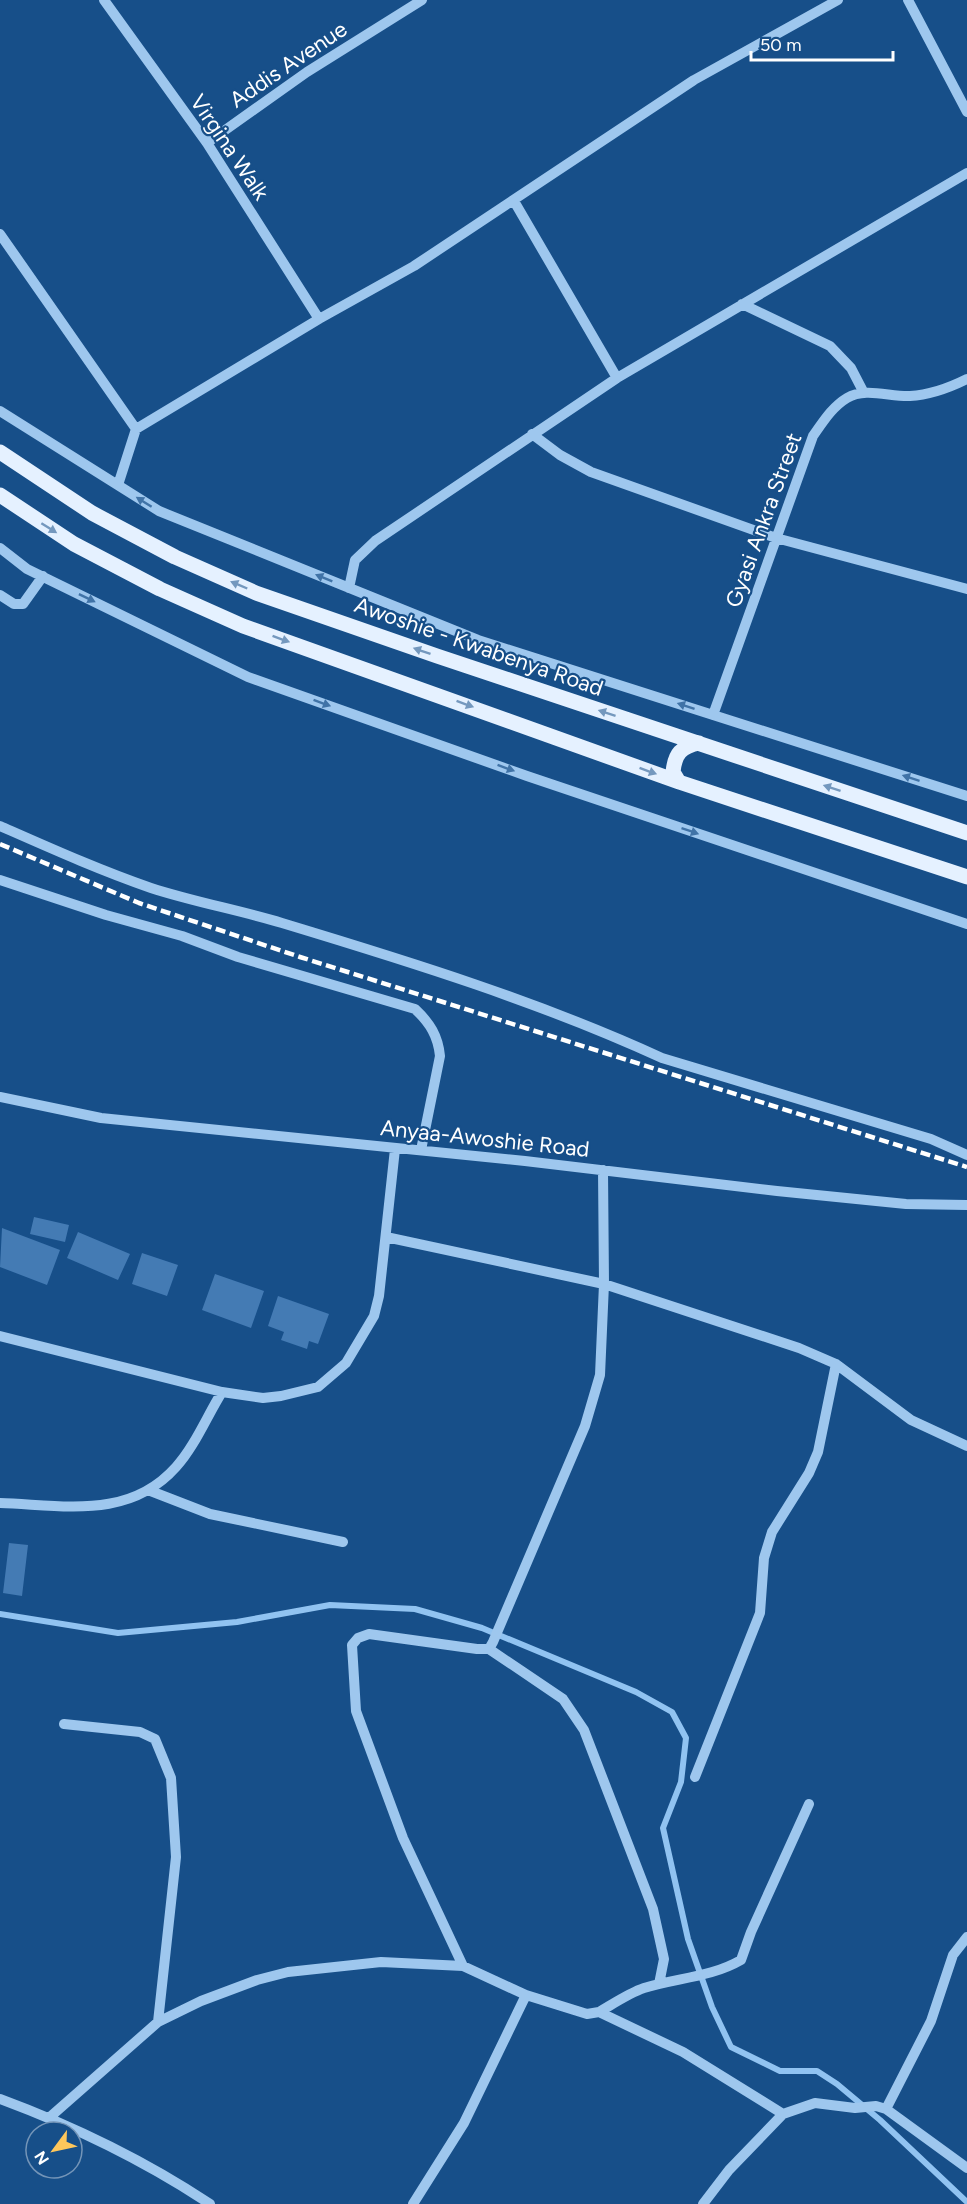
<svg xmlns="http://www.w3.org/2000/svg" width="967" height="2204" font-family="Figtree,sans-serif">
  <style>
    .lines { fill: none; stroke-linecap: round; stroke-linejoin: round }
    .stream { stroke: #91c3f1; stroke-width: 6 }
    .building { fill: #447bb4 }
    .minor { stroke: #9ec7ee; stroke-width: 10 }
    .major { stroke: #e5f1ff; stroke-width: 15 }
    .rail { stroke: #fff; stroke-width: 4.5; stroke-dasharray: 10 4.5; stroke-linecap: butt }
    .oneway { fill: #4073a7 }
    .oneway2 { fill: #7498be }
    .labels { text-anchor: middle; stroke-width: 4.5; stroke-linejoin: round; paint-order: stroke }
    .street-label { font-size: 22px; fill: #fff; stroke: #174f89 }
  </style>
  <rect width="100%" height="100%" fill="#174f89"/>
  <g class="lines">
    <path class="stream" d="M0,1614L118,1633L237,1622L330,1605L415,1609L482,1628L636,1692L672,1712L686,1738L681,1782L663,1828L688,1939L712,2007L731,2047L780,2071H817L837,2084L880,2120L967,2202"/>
  </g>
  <path class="building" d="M34,1217L69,1225L65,1242L30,1234Z
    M2,1228L60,1250L47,1285L0,1267Z
    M78,1232L130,1254L118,1280L67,1258Z
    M142,1253L178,1265L167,1296L132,1284Z
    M215,1274L264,1291L251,1328L202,1310Z
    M278,1296L329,1314L318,1344L309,1341L307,1349L281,1340L284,1332L268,1326Z
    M9,1543L28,1545L22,1596L3,1593Z"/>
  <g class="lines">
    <path class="minor" d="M104,0L207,143L319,319
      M908,0L967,112
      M207,143L307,72L422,0
      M514,201L617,378
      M0,234L136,429
      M742,304L830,346L851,368L864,393
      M0,411L159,511L478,640L967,796
      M532,434L560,455L591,472L776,538L967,589
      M118,485L136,429L319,319L414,266L694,80L838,0
      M0,548L27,569L248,677L527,776L967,924
      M349,588L355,560L375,541L617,378L967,173
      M0,595L14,604H23L43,576
      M713,715L813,436C823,422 832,407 847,398C865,387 890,397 910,396C931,395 949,388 967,379
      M0,826C50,848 99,870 151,888C194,902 239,910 282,923C411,962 540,1002 662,1058L931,1139L967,1155
      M0,880L106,915L182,936L238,957L415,1009C430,1023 438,1036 440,1056L421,1150
      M0,1097L101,1118L525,1161L777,1191L906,1204L967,1205
      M386,1237L604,1284L799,1348L836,1364L911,1420L967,1446
      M0,1336L222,1392L263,1398L281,1396L318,1387L346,1363L374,1316L379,1296L395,1149
      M148,1490L210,1514L343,1542
      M0,1503C64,1505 129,1520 176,1467C195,1446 207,1416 222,1392
      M489,1649L563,1699L584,1730L653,1909L664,1959L659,1984
      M64,1724L140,1732L155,1739L171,1778L176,1857L158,2022
      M695,1777L760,1613L764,1558L772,1532L809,1473L818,1452L836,1364
      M463,1966L403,1838L356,1711L352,1645L358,1638L369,1634L477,1649H489L493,1642L585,1426L600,1375L604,1284L603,1170
      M599,2012C613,2004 629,1993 644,1988C677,1978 712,1977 741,1960L751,1932L809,1804
      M0,2099C73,2126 145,2161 210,2204
      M886,2109L931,2021L953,1955L967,1937
      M50,2117L158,2022L201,2001L257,1980L288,1972L381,1962L463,1966L526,1995L587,2014L599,2012L683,2052L783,2114
      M413,2204L464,2123L526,1995
      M703,2204L729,2170L783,2114L815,2103L855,2108L876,2106L886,2109L967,2168"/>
    <path class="major" d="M0,452L92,513L175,557L256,593L437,656L967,833
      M0,495L74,544L160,589L243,626L679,782L967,877
      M679,782L673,772C675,753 681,747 699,743"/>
    <path class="rail" d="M0,844L139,903L300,957L967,1167"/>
  </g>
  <defs><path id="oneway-solid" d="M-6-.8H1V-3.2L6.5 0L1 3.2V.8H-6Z" transform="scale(1.5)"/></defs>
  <g class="oneway">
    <use href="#oneway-solid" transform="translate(144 502) rotate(-148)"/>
    <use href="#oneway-solid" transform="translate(324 578) rotate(-158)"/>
    <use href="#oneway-solid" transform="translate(87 598) rotate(26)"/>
    <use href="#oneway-solid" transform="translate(322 703) rotate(20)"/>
    <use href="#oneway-solid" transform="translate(686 706) rotate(-162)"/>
    <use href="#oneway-solid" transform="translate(506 768) rotate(20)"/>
    <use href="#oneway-solid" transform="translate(911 778) rotate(-162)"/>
    <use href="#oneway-solid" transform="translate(690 831) rotate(19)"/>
  </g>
  <g class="oneway2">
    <use href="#oneway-solid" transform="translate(49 528) rotate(32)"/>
    <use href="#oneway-solid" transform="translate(239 585) rotate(-157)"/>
    <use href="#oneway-solid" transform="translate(281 639) rotate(20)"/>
    <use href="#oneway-solid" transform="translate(422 651) rotate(-161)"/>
    <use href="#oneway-solid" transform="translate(465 704) rotate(20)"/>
    <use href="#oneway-solid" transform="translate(607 713) rotate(-162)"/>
    <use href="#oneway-solid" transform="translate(648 771) rotate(20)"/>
    <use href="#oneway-solid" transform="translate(832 788) rotate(-162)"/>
  </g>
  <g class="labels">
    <g class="street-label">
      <text transform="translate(288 64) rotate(-34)" y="8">Addis Avenue</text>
      <text transform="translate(230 147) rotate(56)" y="8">Virgina Walk</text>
      <text transform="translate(763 520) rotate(-70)" y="8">Gyasi Ankra Street</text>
      <text transform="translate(479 646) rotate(19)" y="8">Awoshie - Kwabenya Road</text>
      <text transform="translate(485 1138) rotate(6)" y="8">Anyaa-Awoshie Road</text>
    </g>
  </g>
  <g transform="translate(54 2150) rotate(237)"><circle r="28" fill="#174f89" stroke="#7495b8" stroke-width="1.5"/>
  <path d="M0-4.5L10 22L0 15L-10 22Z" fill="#ffc75b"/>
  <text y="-9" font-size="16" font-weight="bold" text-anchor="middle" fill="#ffffff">N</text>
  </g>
  <path d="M751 51v9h142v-9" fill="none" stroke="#ffffff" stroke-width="3"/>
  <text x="760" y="51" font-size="18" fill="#ffffff" stroke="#174f89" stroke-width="4.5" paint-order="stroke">50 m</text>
</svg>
